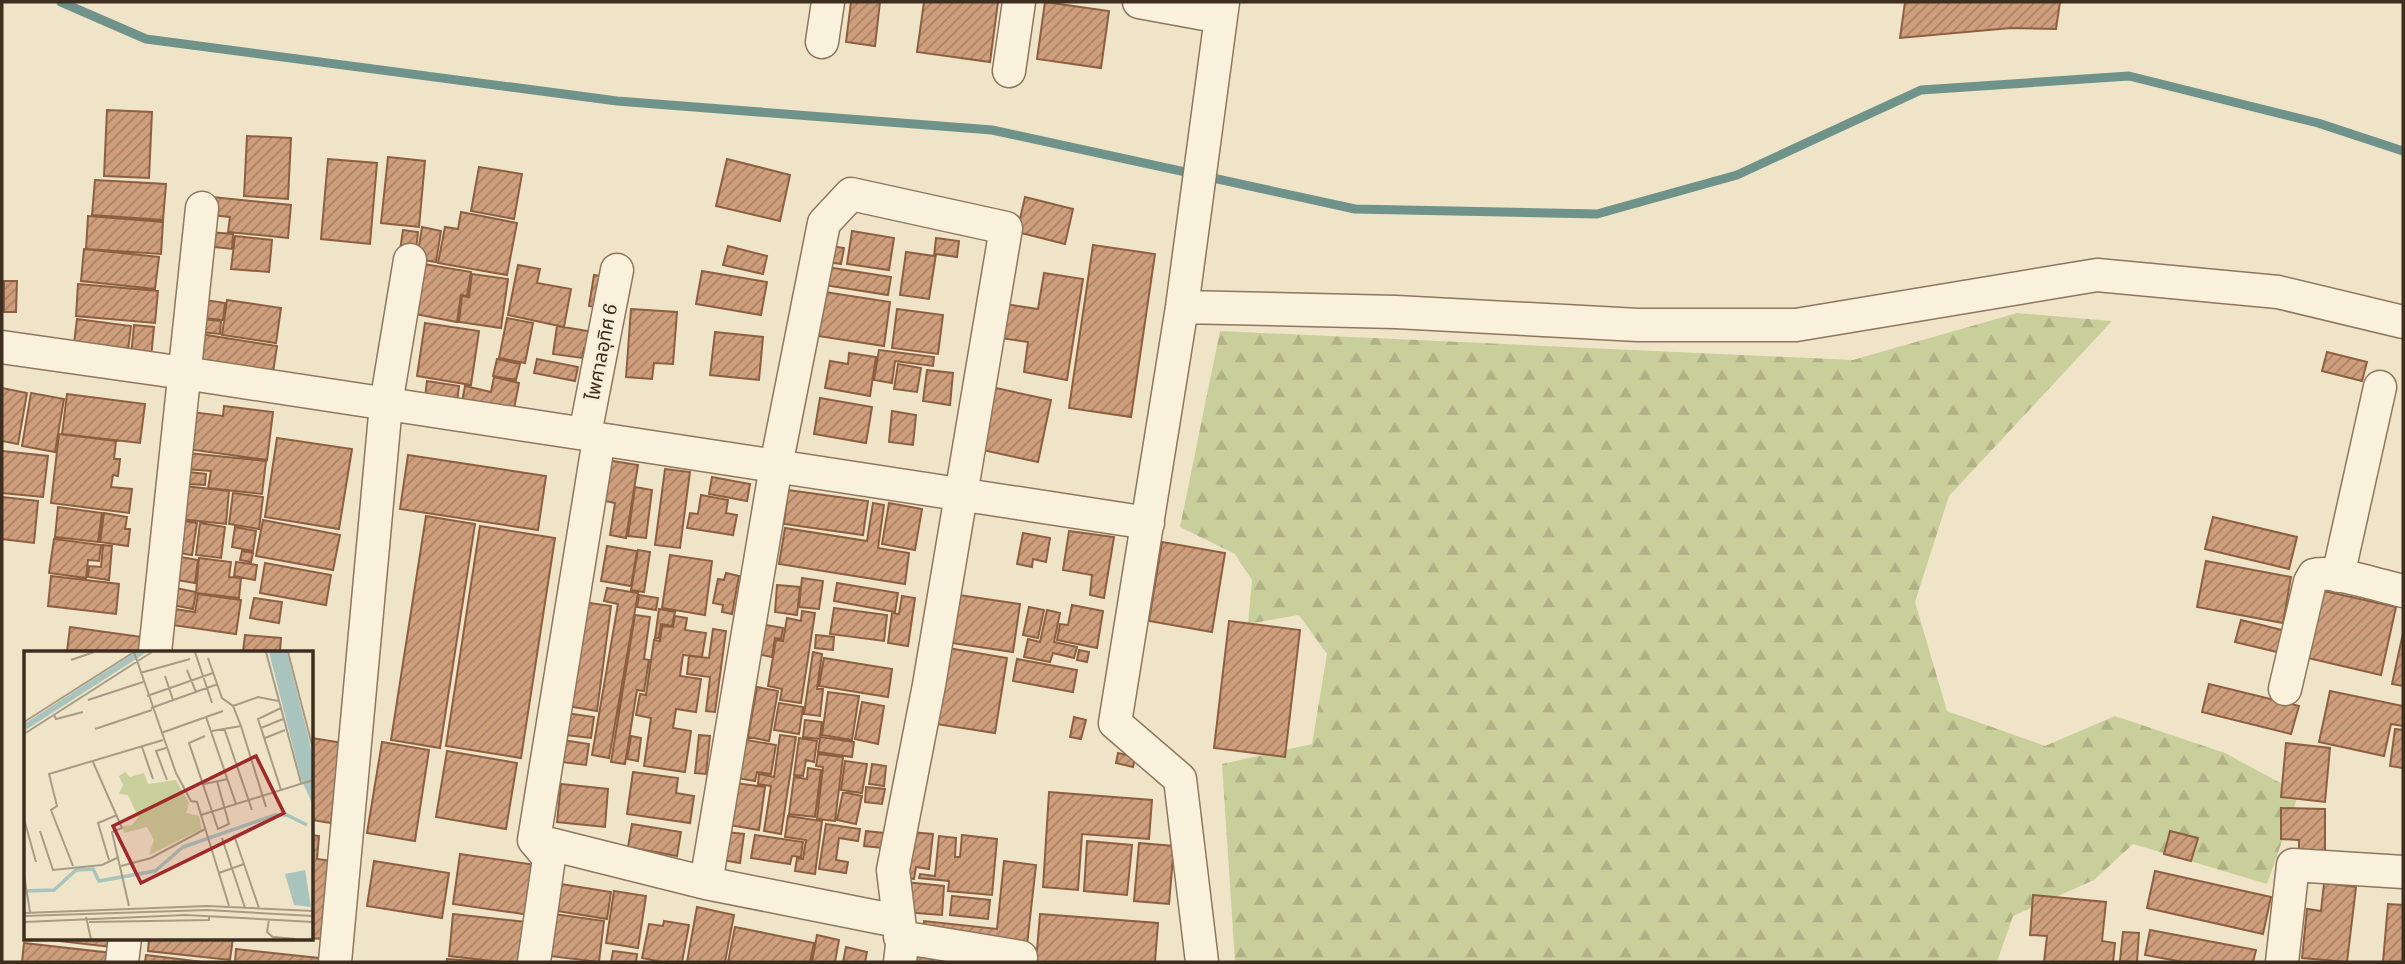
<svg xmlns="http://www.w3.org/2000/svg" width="2405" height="964" font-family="Literata,'Noto Sans Thai',serif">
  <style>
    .forest { fill: url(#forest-firs) }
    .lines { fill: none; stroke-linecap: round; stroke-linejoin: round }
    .stream { stroke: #6f938a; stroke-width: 9 }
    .building { fill: url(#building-hatch); stroke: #8d5f41; stroke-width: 2 }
    .minor-casing { stroke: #8d765c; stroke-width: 35 }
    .minor { stroke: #faf1dc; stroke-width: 32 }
    .labels { text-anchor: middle; stroke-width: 5; stroke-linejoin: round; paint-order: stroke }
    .street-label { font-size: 19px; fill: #3d2e20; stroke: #f7eed8 }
    .inset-river { fill: none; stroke: #a9c4bc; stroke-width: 3.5 }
    .inset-road { fill: none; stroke: #a89b85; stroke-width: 2 }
    .view { fill: #9e2a2b; fill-opacity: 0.15; stroke: #9e2a2b; stroke-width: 3.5 }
    .inset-edge { fill: none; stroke: #3d2e20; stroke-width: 3.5 }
  </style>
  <defs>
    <pattern id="forest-firs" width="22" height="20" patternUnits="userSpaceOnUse" patternTransform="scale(1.75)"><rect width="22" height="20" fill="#c9cf9b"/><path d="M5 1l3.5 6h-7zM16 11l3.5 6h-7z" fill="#aeb285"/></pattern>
    <pattern id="building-hatch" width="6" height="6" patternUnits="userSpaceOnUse" patternTransform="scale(1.75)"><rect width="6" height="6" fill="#cf9f7d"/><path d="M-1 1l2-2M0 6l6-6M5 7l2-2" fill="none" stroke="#a98266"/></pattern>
  </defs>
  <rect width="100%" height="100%" fill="#f0e4c8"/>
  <path class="forest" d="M2017,313L2112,321L1949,496L1915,602L1947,711L2045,746L2115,716L2225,753L2299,793L2267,884L2133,844L2094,880L2013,916L1997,962H1235L1222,764L1312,744L1327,654L1299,615L1248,624L1252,580L1235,554L1180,527L1220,331L1853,360Z"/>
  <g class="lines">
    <path class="stream" d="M61,2L146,39L617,101L992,130L1355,209L1597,214L1737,175L1921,90L2129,76L2318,123L2403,151"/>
  </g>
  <path class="building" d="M851,2H880L875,46L846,42Z
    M924,2H998L990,62L917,52Z
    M1045,2L1109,11L1101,68L1037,59Z
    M1905,2H2060L2056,29L2011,28L1900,38Z
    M107,110L152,112L149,178L104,176Z
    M247,136L291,138L288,199L244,196Z
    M388,157L425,161L419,227L381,223Z
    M328,159L377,163L370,244L321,239Z
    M727,159L790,175L780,221L716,206Z
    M479,167L522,174L514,219L471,211Z
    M95,180L166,184L163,220L92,215Z
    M212,197L291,205L288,238L228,232L230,217L211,215Z
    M1025,197L1073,209L1065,244L1017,232Z
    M461,212L517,223L507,275L438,263L445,227L458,229Z
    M88,216L163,222L161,254L86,249Z
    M422,227L441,231L436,262L417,259Z
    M403,230L418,232L415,258L399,257Z
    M852,231L894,238L889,270L847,264Z
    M208,232L233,234L232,249L206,246Z
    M235,236L272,240L269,272L231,269Z
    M936,238L959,241L957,257L936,254L929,299L900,295L906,252L934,256Z
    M1093,245L1155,254L1131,417L1069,408Z
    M728,246L767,256L763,274L723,265Z
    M830,246L844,248L841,264L827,262Z
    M84,249L159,257L155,289L81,281Z
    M418,263L471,272L467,296L461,295L457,322L410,313Z
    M518,265L540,269L537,283L571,289L564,327L508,315Z
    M827,267L891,277L888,295L824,285Z
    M702,271L767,282L761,315L696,304Z
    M1044,273L1083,279L1067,380L1024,372L1028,342L1000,338L1005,304L1038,309Z
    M472,274L508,279L501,328L459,322L462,296L469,297Z
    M594,275L608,277L603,308L589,306Z
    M4,281H17L16,312H4Z
    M78,284L158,291L155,323L76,316Z
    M825,292L890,302L884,346L818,336Z
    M205,300L225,303L223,320L204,318Z
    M227,300L281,308L276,343L222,335Z
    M631,309L677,312L673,364L654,363L652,379L626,377Z
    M897,309L943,315L938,354L892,348Z
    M507,318L533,323L525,363L499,358Z
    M77,319L131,326L127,359L73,352Z
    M202,319L221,321L220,334L201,332Z
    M425,323L479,331L471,385L417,376Z
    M134,325L154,327L151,358L131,356Z
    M557,326L594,332L591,349L584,348L582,358L553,354Z
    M715,332L763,337L759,380L710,375Z
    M200,334L277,346L272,379L196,367Z
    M879,350L934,357L933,366L895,361L892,383L874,380Z
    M2327,352L2367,362L2362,381L2322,371Z
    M849,353L876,357L870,396L825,388L830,361L848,364Z
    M497,359L520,364L516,380L493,376Z
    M537,359L578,367L575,381L534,373Z
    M898,364L921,368L917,392L894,389Z
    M927,370L953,373L950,405L923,401Z
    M494,377L519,383L513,414L462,402L465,386L491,392Z
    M427,381L459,386L457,402L425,397Z
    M991,387L1051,400L1038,462L978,449Z
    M2,388L27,393L18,444L2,441Z
    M31,393L64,399L55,452L22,446Z
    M67,394L145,404L140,443L62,434Z
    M820,398L872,407L866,443L814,434Z
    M224,406L273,412L267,460L187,449L192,412L223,416Z
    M892,411L916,415L913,445L889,442Z
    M59,434L116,441L114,459H120L118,476L113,475L111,487L132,489L129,513L51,503Z
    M277,438L352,449L339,529L265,517Z
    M2,451L48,456L43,497L2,493Z
    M188,453L266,461L262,494L208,488L211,471L186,469Z
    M408,455L546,476L538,530L400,509Z
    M601,459L638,465L626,538L610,535L615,503L595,499Z
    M665,469L690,472L680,548L655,545Z
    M189,472L206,474L205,485L188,484Z
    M712,477L750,484L747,501L709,494Z
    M175,485L229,491L226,524L171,518Z
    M635,487L652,490L646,538L628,536Z
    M788,490L868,501L863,535L784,524Z
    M233,493L263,497L259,529L229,524Z
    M701,495L728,500L726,513L737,515L733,535L687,528L690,513L698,514Z
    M2,497L38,501L34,543L2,539Z
    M873,503L884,505L878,548L909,553L905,584L779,564L785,528L867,541Z
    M889,503L922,509L915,550L882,544Z
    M58,507L102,513L98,542L55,537Z
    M104,513L127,517L125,529H130L128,546L100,542Z
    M426,516L475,524L440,748L391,740Z
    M2213,517L2297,537L2289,569L2205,549Z
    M172,519L197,523L192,555L167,551Z
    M263,520L340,535L333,570L256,556Z
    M200,523L225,527L221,558L196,555Z
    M480,526L555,538L521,758L446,746Z
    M235,527L256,531L253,551L232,547Z
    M1069,531L1114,537L1104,598L1090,595L1092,575L1063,570Z
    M1023,533L1050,538L1046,562L1033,559L1032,567L1017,564Z
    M54,539L101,545L99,561L88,560L86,578L49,573Z
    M1162,542L1225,553L1212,632L1149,621Z
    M103,545L112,546L109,580L88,577L89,566L101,567Z
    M607,546L637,551L631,586L601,581Z
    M638,550L650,552L644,592L631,590Z
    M242,551L253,553L251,562L240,560Z
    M670,555L712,561L705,615L662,608Z
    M175,556L198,560L195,583L171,579Z
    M199,558L231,562L229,577L241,578L239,598L196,593Z
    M2206,561L2291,577L2283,623L2197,607Z
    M236,562L257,565L255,580L234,576Z
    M265,563L331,575L326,605L260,593Z
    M726,573L739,576L732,614L722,612L723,605L713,603L718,579L724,580Z
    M51,576L119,584L116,614L48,606Z
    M802,578L823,581L819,609L799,607Z
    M837,583L898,593L895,612L834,601Z
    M777,585L800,587L797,615L775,612Z
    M170,587L196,592L193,609L167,604Z
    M607,588L638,593L609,758L592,755L618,604L604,601Z
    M2324,591L2396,607L2381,675L2308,658Z
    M198,594L241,600L236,634L165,624L167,608L195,612Z
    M639,595L658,598L656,610L637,607Z
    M959,595L1020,604L1013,652L952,643Z
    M902,596L915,598L908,646L888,643L892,613L899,614Z
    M254,598L282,602L279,623L250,618Z
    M576,601L611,606L597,711L561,705Z
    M1072,605L1103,611L1097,648L1057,640L1060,624L1068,625Z
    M1029,607L1044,610L1038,638L1023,635Z
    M834,608L887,615L884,641L830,634Z
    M659,609L675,612L672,626L661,624L659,638H655Z
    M1047,610L1060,613L1054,642L1077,647L1074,658L1053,653L1050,662L1024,657L1028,639L1040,642Z
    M802,611L815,613L801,703L780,700L782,689L768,686L776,640L783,641L787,618L801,621Z
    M635,615L650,617L644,659L649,660L644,691L637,690L625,764L611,762Z
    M675,616L687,618L685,630L706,633L702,657L683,655L680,676L701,679L696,712L676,709L673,728L691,731L685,772L644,766L651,718L636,715L640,694L646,695L654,640L660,641L662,626L673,627Z
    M2241,620L2286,631L2281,653L2235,642Z
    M1229,621L1300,630L1285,757L1214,748Z
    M761,624L783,628L781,639L775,638L772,657L757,654Z
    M70,627L149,638L147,652H67Z
    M713,629L726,631L715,712L706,711L710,677L687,674L689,656L709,658Z
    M2403,633V686L2392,684Z
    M245,635L281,638L280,652H243Z
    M816,635L834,637L833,650L815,648Z
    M948,648L1007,658L995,733L936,724Z
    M1079,650L1089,652L1087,662L1077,660Z
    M813,652L822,654L817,689H823L820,716L804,714Z
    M824,658L892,669L888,697L819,686Z
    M1017,659L1077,670L1073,692L1013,681Z
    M2209,684L2299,706L2291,734L2202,712Z
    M757,687L778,691L769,741L748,737Z
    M2330,691L2403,706V726L2391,724L2384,756L2319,742Z
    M828,692L859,696L852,740L822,735Z
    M862,702L884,706L878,744L855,739Z
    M779,703L803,707L799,734L774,730Z
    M559,712L594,717L591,738L557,734Z
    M1074,717L1086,720L1081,739L1070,737Z
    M805,720L822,722L820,737L854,742L852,757L818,752L820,739L803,737Z
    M2395,729L2403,730V768L2390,766Z
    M740,730L748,731L747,740L776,745L771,774L757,772L755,781L731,777Z
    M699,735L710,736L706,774L695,773Z
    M780,735L796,737L781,834L764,831L771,786L758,784L759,774L774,777Z
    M631,736L641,738L638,761L627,759Z
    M312,738L343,743L331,823L312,820Z
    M799,738L817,741L814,762L806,760L803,776L794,775Z
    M556,739L589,744L586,765L554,761Z
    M382,742L429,750L415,841L367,833Z
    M2286,743L2330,748L2325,802L2281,797Z
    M447,751L517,763L506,829L436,817Z
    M1118,753L1135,757L1133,767L1116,763Z
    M818,754L843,757L835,821L817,819L823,767L816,766Z
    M845,761L867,764L862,793L841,790Z
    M872,764L886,766L884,786L869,784Z
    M808,768L821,770L815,817L789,814L794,777L807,779Z
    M633,772L678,778L676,793L694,796L690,823L627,814Z
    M735,783L765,787L759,830L729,825Z
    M561,784L608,789L605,827L557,822Z
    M866,787L885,789L882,804L865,802Z
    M843,792L862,796L856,824L837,820Z
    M1049,792L1152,800L1149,839L1082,834L1078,890L1043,887Z
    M2281,808L2325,809V852H2299V840L2281,839Z
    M788,816L822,821L815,874L795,871L797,858L803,859L806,840L785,837Z
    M632,824L681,832L677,856L628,847Z
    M826,824L860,829L858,841L839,838L836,860L848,862L846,873L819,869Z
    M866,831L884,833L883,848L864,846Z
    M2170,831L2198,838L2191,861L2164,854Z
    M726,832L744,834L740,863L722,860Z
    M909,832L933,834L929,869L916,867L914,879L904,878Z
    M312,835L319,836L317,859L332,861L323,939L309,938H312Z
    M755,835L803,842L801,857L792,856L790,864L751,858Z
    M962,835L997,839L992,895L948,891L949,881L919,878L920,874L935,876L939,836L956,838L955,857H960Z
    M1087,841L1132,845L1127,895L1084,891Z
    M1139,843L1174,846L1169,904L1134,901Z
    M460,854L536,865L530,915L453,904Z
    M374,861L449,873L442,918L367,906Z
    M1004,861L1036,865L1027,945L923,933L924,921L997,929Z
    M2155,871L2271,897L2263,934L2147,908Z
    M905,882L944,886L942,915L903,912Z
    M2324,883L2356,887L2347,962L2302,958L2307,909L2321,911Z
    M561,884L611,892L607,919L557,911Z
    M614,891L646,896L638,948L606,943Z
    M2033,895L2106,902L2102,941L2115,943L2113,962H2044L2047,936L2030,935Z
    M952,896L990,900L988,919L950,915Z
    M2388,904L2403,905V962H2383Z
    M697,907L734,915L725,962H687Z
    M453,914L526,922L521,962H501L449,956Z
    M554,914L604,921L599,962L549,956Z
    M1040,914L1158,923L1155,962H1036Z
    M664,921L689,925L682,962H662L642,958L649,924L663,926Z
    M735,927L814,943L810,962H728Z
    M2150,930L2256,950L2253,962H2183L2145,955Z
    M2123,932L2139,933L2137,962L2120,961Z
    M817,935L839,940L835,962H812Z
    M33,938H112L111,947Z
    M149,938H233L230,960L148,951Z
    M911,942L935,946L933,962H908Z
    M24,943L112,953L111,962H22Z
    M846,947L867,952L865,962H843Z
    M236,949L328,959V962H235Z
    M613,951L637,954L636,962H611Z
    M146,955L203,962H145Z
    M447,959L487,962H447Z"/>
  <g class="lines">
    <g class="minor-casing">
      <path id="minor" d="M1139,2L1221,17
        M822,42L828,2
        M1009,71L1019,2
        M1182,307L1396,312L1638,325H1796L2097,275L2278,292L2403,322
        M2,347L184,373L585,434L599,439L1148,523
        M585,434L617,270
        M2338,576L2380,387
        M155,652L202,208
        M2285,689L2310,582L2314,575C2330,569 2384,587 2403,591
        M534,840L706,883L897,921
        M706,883L776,466L824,223L851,194L1006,228L929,685L893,870L902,945L900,962
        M900,937L1021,957
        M122,962L125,938
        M335,962L386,404L410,260
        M534,962L549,858L534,840L599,439
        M1202,962L1180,779L1115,723L1182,307L1223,2
        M2282,962L2293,865L2403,872"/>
    </g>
    <use href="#minor" class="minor"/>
  </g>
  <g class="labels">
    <g class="street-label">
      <text transform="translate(601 352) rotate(-79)" y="7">ไพศาลอุทิศ 6</text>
    </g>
  </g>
  <g transform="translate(24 651)">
    <rect width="289" height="289" fill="#f0e4c8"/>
    <path d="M101,121L106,126L120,122L124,133L152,129L165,152L162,162L175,165L178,178L125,204L130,189L123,176L100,182L99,175L108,174L114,166L104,144L95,143L99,134L95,125Z" fill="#c9cf9b"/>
    <path d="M112,1H123L0,80V73ZM245,1H263L289,105V154L277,128ZM281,219L287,256L270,254L261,223Z" fill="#a9c4bc"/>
    <path class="inset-river" d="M0,240L30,239L52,219L69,218L75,230L131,220L159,196L251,164H263L283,174"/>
    <path class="inset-road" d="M110,1L152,122L167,150L173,151L205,255M171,1L188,52M242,1L277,132M264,1L289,98M184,7L198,47L209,55L217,75L242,156M47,9L70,1M163,19L172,41M116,22L166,8M141,25L149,49M123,45L189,22M64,49L119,31M209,55L234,46L254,50M127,57L194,33M257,57L234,68L257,139M30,64L32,68L59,61M182,66L212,153M0,71L110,1M200,77L228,159M237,77L259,68M71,78L128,59M188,80L217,75M137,82L199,60M0,83L128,1M181,85L165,92L194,178L205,173L193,130M241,87L261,79M118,96L129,128M142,97L132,100L143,129M69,111L98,177L88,181L105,255M180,133L204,128M177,164L289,129M0,168L12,211M16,180L29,219L78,214L95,206M210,184L235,257M198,187L221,257M85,209L74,172L93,164M49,215L27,159L33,155L25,123L139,89M97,215L127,207L181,178M195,222L220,213M0,224L6,261M0,262L183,255L289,260M0,265L183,259L289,265M62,266L67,288M245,268L243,281L251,288M0,271L162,264L289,271M65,271L185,269V265M250,286L271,288"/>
    <path class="view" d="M232,105L260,162L117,232L89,175Z"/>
    <rect width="289" height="289" class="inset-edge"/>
  </g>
  <rect width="2405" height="964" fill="none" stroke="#3d2e20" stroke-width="7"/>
</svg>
